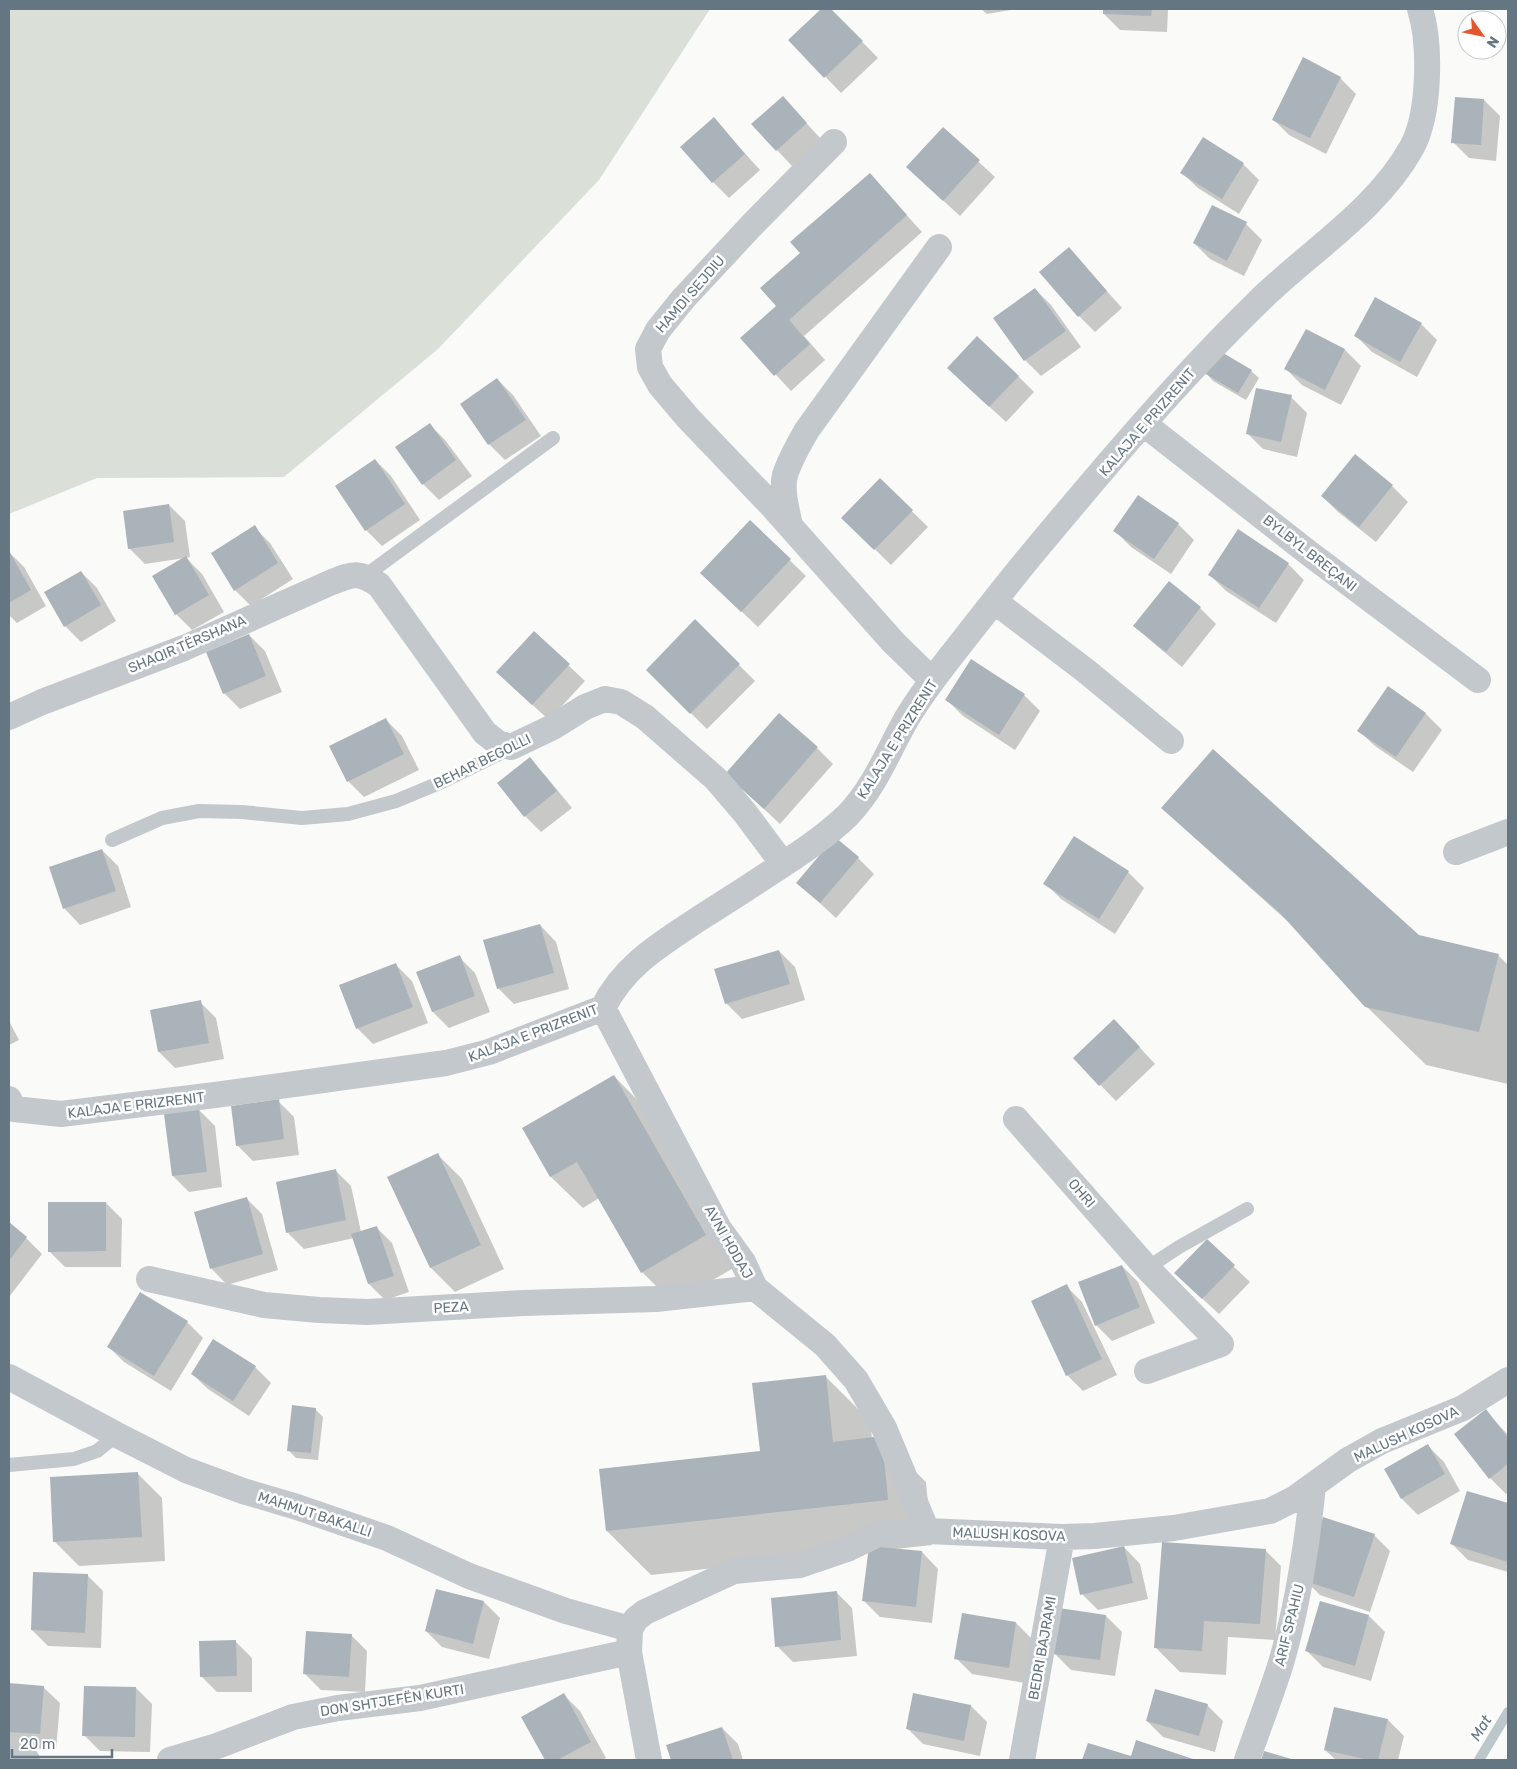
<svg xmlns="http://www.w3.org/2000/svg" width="1517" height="1769" font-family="Rubik,sans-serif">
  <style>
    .green { fill: #dadfd7 }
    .shadow { fill: #0003 }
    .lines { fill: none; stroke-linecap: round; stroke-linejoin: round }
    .stream { stroke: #bbc7cb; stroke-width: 10 }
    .building { fill: #aab3b9 }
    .lane { stroke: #c3c8cc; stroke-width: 14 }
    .street { stroke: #c3c8cc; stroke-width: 26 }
    .labels { text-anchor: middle; stroke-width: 5; stroke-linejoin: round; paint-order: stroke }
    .street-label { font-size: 14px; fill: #657683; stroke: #fff }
    .water-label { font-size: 15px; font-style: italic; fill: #60757c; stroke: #fff }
  </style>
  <rect width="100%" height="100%" fill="#fafaf8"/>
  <path class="green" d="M9,9H710L599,180L438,349L284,477L97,478L9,514Z"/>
  <path class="shadow" d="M823,9H830L878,58L841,93L790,40Z
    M981,9H1016L987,14Z
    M1104,9H1168L1167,32L1120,30L1104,14Z
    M1340,78L1356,94L1326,154L1289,135L1273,119Z
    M783,98L822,140L792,166L777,150Z
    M1484,100L1500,116L1496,161L1469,158L1453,142Z
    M714,119L760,170L729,198L713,182Z
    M943,129L995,177L960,216L924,183Z
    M1243,164L1259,180L1239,214L1198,188L1182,173Z
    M870,175L922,232L804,336L825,360L791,391L742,338L778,306L801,253Z
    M1213,206L1246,224L1262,240L1244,276L1210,259L1194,243Z
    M1069,249L1122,308L1095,332L1079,316Z
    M1035,289L1051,305L1081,347L1041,376L1025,360L995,318Z
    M1421,324L1437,340L1417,377L1372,352L1356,336Z
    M1306,331L1345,350L1361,366L1341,405L1302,385L1286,369Z
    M1251,371L1259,378L1246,400L1213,381L1206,373Z
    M1018,376L1034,392L1006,422L965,384Z
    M497,379L513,395L541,436L505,460L489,444Z
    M1291,397L1307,413L1297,457L1263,449L1247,433Z
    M429,424L445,440L472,476L439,500L423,484Z
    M375,460L391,476L420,520L382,546L366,530Z
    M880,480L928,527L891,565L843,518Z
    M1392,486L1408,502L1376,542L1338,512L1322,496Z
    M169,505L185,521L190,557L186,558L202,574L224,612L192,630L176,614L185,558L145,564L129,548Z
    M750,522L806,576L758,627L718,589Z
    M1178,524L1194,540L1171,574L1131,547L1115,531Z
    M254,527L270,543L293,579L251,606L235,590Z
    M9,552L24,567L46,606L17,623L9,615Z
    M1288,564L1304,580L1276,623L1226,591L1210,575Z
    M81,572L97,588L116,621L81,642L65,626Z
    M1169,583L1200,608L1216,624L1182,667L1151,641L1135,626Z
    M695,621L755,681L707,729L647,670Z
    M534,633L585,681L549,720L514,688Z
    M249,635L265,651L282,692L240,709L224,693Z
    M1388,688L1426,714L1442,730L1413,772L1375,746L1359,731Z
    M1024,695L1040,711L1015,750L963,716L947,700Z
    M386,720L402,736L419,770L364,797L348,781Z
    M817,748L833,764L780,824L726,774Z
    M529,759L545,775L572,808L541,832L525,816L499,784Z
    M1163,807L1419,936L1498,955L1508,965V1084L1426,1065L1366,1006L1294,927L1187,831Z
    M102,850L118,866L131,907L80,925L64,908Z
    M858,858L874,874L836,918L798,883Z
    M1128,872L1144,888L1115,934L1061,899L1045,883Z
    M540,925L556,942L569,989L514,1004L498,988Z
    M779,951L795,967L805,1000L742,1019L726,1003Z
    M459,957L475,973L490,1012L449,1028L433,1012L418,972Z
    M396,965L412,981L428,1023L373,1044L357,1028Z
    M200,1002L216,1018L224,1059L175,1068L159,1052Z
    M9,1021L19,1040L9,1045Z
    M1130,1037L1155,1064L1116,1101L1074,1058Z
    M614,1076L645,1108L737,1266L673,1303L642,1272L599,1198L583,1208L551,1177L523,1128Z
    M278,1101L294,1117L299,1155L253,1161L237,1145Z
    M199,1110L215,1126L222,1187L189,1192L173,1176Z
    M438,1155L462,1179L504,1269L455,1292L431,1268L389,1177Z
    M335,1170L351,1186L361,1232L376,1227L392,1243L409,1292L385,1300L369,1284L354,1238L304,1249L288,1233Z
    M246,1198L262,1214L278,1270L227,1285L211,1268Z
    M106,1203L122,1219L121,1267H65L49,1251Z
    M9,1224L26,1238L42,1254L9,1297Z
    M1207,1241L1250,1282L1219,1314L1192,1289Z
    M1122,1266L1138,1282L1155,1323L1112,1341L1096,1325Z
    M1066,1286L1082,1302L1117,1375L1083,1391L1067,1375L1033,1302Z
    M187,1322L203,1338L171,1391L124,1362L108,1346Z
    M255,1367L271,1383L249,1416L208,1389L192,1374Z
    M825,1376L870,1421L872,1439L881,1438L926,1482L932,1545L896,1549L922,1552L938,1569L932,1623L880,1617L864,1601L870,1551L651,1575L607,1531L761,1452Z
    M315,1409L323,1417L318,1460L296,1458L288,1450Z
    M1486,1411L1508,1435V1493L1506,1494L1490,1478L1456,1434Z
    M1428,1446L1444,1462L1460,1491L1418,1515L1402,1499L1386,1470Z
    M138,1474L162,1498L165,1561L79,1566L55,1542Z
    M1468,1492L1508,1505V1572L1468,1560L1452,1544Z
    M1374,1535L1390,1551L1370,1612L1320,1595L1304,1579Z
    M1124,1547L1140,1564L1148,1599L1098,1610L1082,1594Z
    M1265,1550L1281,1566L1275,1640L1228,1637L1226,1675L1180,1672L1156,1648Z
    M87,1575L103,1591L101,1648L48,1646L32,1630Z
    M836,1592L852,1608L857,1656L793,1662L777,1646Z
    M484,1602L500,1618L489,1659L442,1647L426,1631Z
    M1106,1616L1122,1632L1115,1676L1071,1670L1055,1654Z
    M1369,1616L1385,1632L1371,1681L1323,1667L1307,1651Z
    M1016,1623L1032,1639L1025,1683L972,1674L956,1658Z
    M351,1635L367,1651L365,1692L321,1690L305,1674Z
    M236,1642L252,1658V1692H217L201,1676Z
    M9,1684L43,1687L60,1703L56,1750L9,1746Z
    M136,1688L152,1704L150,1752L100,1751L84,1735Z
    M564,1695L580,1711L606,1758L602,1760H546L523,1718Z
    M1207,1705L1223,1721L1215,1752L1163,1737L1147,1721Z
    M971,1706L987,1722L980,1756L923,1744L907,1728Z
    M1388,1720L1404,1736L1398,1760H1336L1325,1750Z
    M722,1728L738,1744L743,1760H672L667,1746Z
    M1088,1744L1131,1757L1193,1760H1084Z"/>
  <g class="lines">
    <path class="stream" d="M1479,1760L1508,1712"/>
  </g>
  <path class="building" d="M821,9H831L863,41L824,78L788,40Z
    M1103,9H1152L1151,16L1103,14Z
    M1303,57L1341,77L1310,138L1272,120Z
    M783,96L807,123L776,151L751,124Z
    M1455,97L1484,99L1481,145L1451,143Z
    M714,117L745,154L712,183L680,147Z
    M943,127L980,160L943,201L906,167Z
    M1203,137L1244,163L1222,199L1180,173Z
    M870,173L907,215L789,320L810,344L774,376L740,338L776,306L760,288L800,253L790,242Z
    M1212,205L1247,222L1227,261L1193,243Z
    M1069,247L1107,291L1078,317L1039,272Z
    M1035,288L1066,331L1024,361L993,318Z
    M1375,297L1422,323L1400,362L1354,336Z
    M1306,329L1345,349L1325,390L1284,369Z
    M977,336L1019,376L989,407L947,368Z
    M1218,350L1252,370L1238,393L1204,373Z
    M497,378L526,420L488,445L460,404Z
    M1256,388L1292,395L1281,442L1246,434Z
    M430,423L456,460L422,485L395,447Z
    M1355,454L1393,485L1359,527L1321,496Z
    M375,459L405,504L365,531L335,486Z
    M880,478L913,510L874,550L841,518Z
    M1138,495L1179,523L1154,559L1113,531Z
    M169,504L174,542L128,549L123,511Z
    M750,520L791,559L741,612L700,573Z
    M255,525L278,563L234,591L211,553Z
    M1238,529L1289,563L1259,608L1208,575Z
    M9,551L31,590L9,603Z
    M186,556L209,595L175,615L152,576Z
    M81,571L101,605L64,627L44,592Z
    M1169,581L1201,607L1166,652L1133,626Z
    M695,619L740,664L690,714L646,670Z
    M534,631L570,664L532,705L496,672Z
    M249,634L266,676L223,694L206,652Z
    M971,659L1025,694L999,735L945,700Z
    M1388,686L1426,713L1396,757L1357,731Z
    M779,713L818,747L764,809L725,774Z
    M386,718L404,754L347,782L329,746Z
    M1213,749L1419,935L1499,954L1479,1032L1365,1007L1280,913L1161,808Z
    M530,757L557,791L524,817L497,783Z
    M1074,836L1129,871L1099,919L1043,884Z
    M835,837L859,857L820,903L796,883Z
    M102,849L116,891L63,909L49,867Z
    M540,924L554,973L497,989L483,940Z
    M779,950L790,984L725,1004L714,969Z
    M460,955L475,996L432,1012L416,972Z
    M396,963L413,1007L356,1029L339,985Z
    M201,1000L209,1043L158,1052L150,1010Z
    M1114,1019L1140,1047L1099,1086L1073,1058Z
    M614,1075L706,1235L641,1273L577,1162L550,1177L522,1128Z
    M279,1099L284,1139L236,1146L231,1106Z
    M199,1109L207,1172L172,1176L164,1114Z
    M438,1153L481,1245L430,1268L387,1177Z
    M336,1169L346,1220L286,1233L276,1182Z
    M247,1197L263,1254L210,1269L194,1212Z
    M48,1202H106V1251L48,1252Z
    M9,1222L27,1237L9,1261Z
    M377,1226L394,1276L368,1284L351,1234Z
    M1207,1239L1235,1265L1202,1299L1174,1273Z
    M1122,1265L1140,1307L1095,1326L1078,1282Z
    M1067,1284L1102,1359L1066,1376L1031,1301Z
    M140,1292L188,1321L154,1376L107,1347Z
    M213,1339L256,1366L233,1401L191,1374Z
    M826,1375L833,1442L882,1436L888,1500L606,1531L599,1469L760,1451L752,1383Z
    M292,1405L316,1408L311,1453L287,1451Z
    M1486,1409L1508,1438V1464L1489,1479L1454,1434Z
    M1428,1444L1445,1474L1401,1499L1384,1469Z
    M138,1472L142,1537L53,1542L50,1477Z
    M1467,1491L1508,1503V1562L1450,1544Z
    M1323,1517L1375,1534L1354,1597L1302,1580Z
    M1162,1542L1266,1549L1260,1624L1204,1621L1202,1651L1154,1648Z
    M869,1546L922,1551L916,1607L862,1601Z
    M1124,1546L1133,1583L1080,1595L1072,1558Z
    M33,1572L88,1574L85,1633L31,1630Z
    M436,1589L484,1601L473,1644L425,1631Z
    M837,1591L841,1640L775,1647L771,1598Z
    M1320,1601L1369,1615L1355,1666L1305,1651Z
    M1059,1608L1106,1615L1100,1660L1053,1654Z
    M962,1613L1016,1622L1009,1668L954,1659Z
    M306,1631L352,1634L349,1677L303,1674Z
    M236,1640L237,1676L200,1677L199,1641Z
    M9,1683L44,1686L40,1734L9,1732Z
    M84,1686L136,1687L135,1737L82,1736Z
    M1155,1689L1208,1704L1199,1736L1146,1721Z
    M564,1693L591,1742L557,1760H545L521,1717Z
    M913,1693L971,1705L964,1741L906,1729Z
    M1334,1707L1388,1719L1378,1760H1369L1324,1750Z
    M722,1727L733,1760H671L666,1745Z
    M1136,1740L1193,1759V1760H1082L1088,1743L1131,1756Z
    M1264,1751L1295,1760H1261Z"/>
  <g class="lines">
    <path class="lane" d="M365,576L553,438
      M112,840L162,818L199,811L242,812L302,818L348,814L396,801L444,781L511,748
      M1147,1268L1179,1247L1247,1209
      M9,1465L74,1459L97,1451L117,1435"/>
    <path class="street" d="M834,142L751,226L683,299L658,330L648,349L650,367L660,385L688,418L774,508L894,643L932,680
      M1144,424L1310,554L1478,680
      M790,526C787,510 781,491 785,475C790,459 799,444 807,430L939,247
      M994,601L1086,671L1171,741
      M9,717L42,702L184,648L332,582C353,574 359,571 379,585L485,733L498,743L511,747L553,727L585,707L605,699L621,702L645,717L716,779L745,813L783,864
      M1456,852L1508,832
      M603,1008L719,1229L743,1262L755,1288L825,1345L856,1380L884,1428L927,1531
      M9,1099L14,1109L61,1114L215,1095L446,1063L489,1052L603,1008C624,965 661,944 700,918C724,903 749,887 773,871C799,854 825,837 848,815C875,787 888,751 907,718C923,691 943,666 962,642C987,610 1012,578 1037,548C1107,464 1179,379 1257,303C1308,252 1376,212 1412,147C1430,114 1431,44 1420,9
      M1016,1119L1147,1268L1221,1344L1147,1371
      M149,1279L264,1305L319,1310L367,1312L523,1303L656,1299L755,1288
      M9,1377L117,1435L186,1470L243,1491L297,1507L387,1538L469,1576L566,1611L630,1629
      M9,1757L27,1760
      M170,1760L217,1746L293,1717L338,1708L420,1698L629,1652
      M649,1760L629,1652L630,1629L636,1619L645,1612L734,1571L800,1565L847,1549L880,1533L927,1531L1062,1537L1095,1536L1174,1528L1270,1511L1294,1499L1348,1460L1382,1441L1463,1408L1508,1380
      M1022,1760L1062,1537
      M1247,1760C1258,1728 1271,1695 1281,1663C1298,1605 1307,1545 1313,1486"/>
  </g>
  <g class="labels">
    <g class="street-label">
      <text transform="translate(690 294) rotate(-49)" y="5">HAMDI SEJDIU</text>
      <text transform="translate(1147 422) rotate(-49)" y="5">KALAJA E PRIZRENIT</text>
      <text transform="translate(1310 553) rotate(38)" y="5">BYLBYL BREÇANI</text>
      <text transform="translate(187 644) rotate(-23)" y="5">SHAQIR TËRSHANA</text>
      <text transform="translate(897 739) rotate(-58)" y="5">KALAJA E PRIZRENIT</text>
      <text transform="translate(482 761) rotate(-26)" y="5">BEHAR BEGOLLI</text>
      <text transform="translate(533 1033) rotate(-21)" y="5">KALAJA E PRIZRENIT</text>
      <text transform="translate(136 1105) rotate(-7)" y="5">KALAJA E PRIZRENIT</text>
      <text transform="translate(1082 1193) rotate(49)" y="5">OHRI</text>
      <text transform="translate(729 1242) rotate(60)" y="5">AVNI HODAJ</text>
      <text transform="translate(451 1307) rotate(-3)" y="5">PEZA</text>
      <text transform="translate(1406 1434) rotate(-25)" y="5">MALUSH KOSOVA</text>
      <text transform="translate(315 1514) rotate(18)" y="5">MAHMUT BAKALLI</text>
      <text transform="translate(1009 1534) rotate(2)" y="5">MALUSH KOSOVA</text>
      <text transform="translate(1289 1625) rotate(-76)" y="5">ARIF SPAHIU</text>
      <text transform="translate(1042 1648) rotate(-80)" y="5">BEDRI BAJRAMI</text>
      <text transform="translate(392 1700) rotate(-9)" y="5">DON SHTJEFËN KURTI</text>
    </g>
    <g class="water-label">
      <text transform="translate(1481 1728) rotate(-59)" y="5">Mat</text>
    </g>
  </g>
  <rect width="1517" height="1769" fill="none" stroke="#657683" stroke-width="20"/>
  <g transform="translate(1482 35) rotate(123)"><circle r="24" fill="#ffffff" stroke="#c1c8cd"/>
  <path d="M0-4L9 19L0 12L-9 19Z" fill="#e4572e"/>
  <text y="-8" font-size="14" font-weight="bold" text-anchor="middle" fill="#657683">N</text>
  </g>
  <path d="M12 1749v8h100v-8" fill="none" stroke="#657683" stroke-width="2.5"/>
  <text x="20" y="1749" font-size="15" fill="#657683" stroke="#ffffff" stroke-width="4" paint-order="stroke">20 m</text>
</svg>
